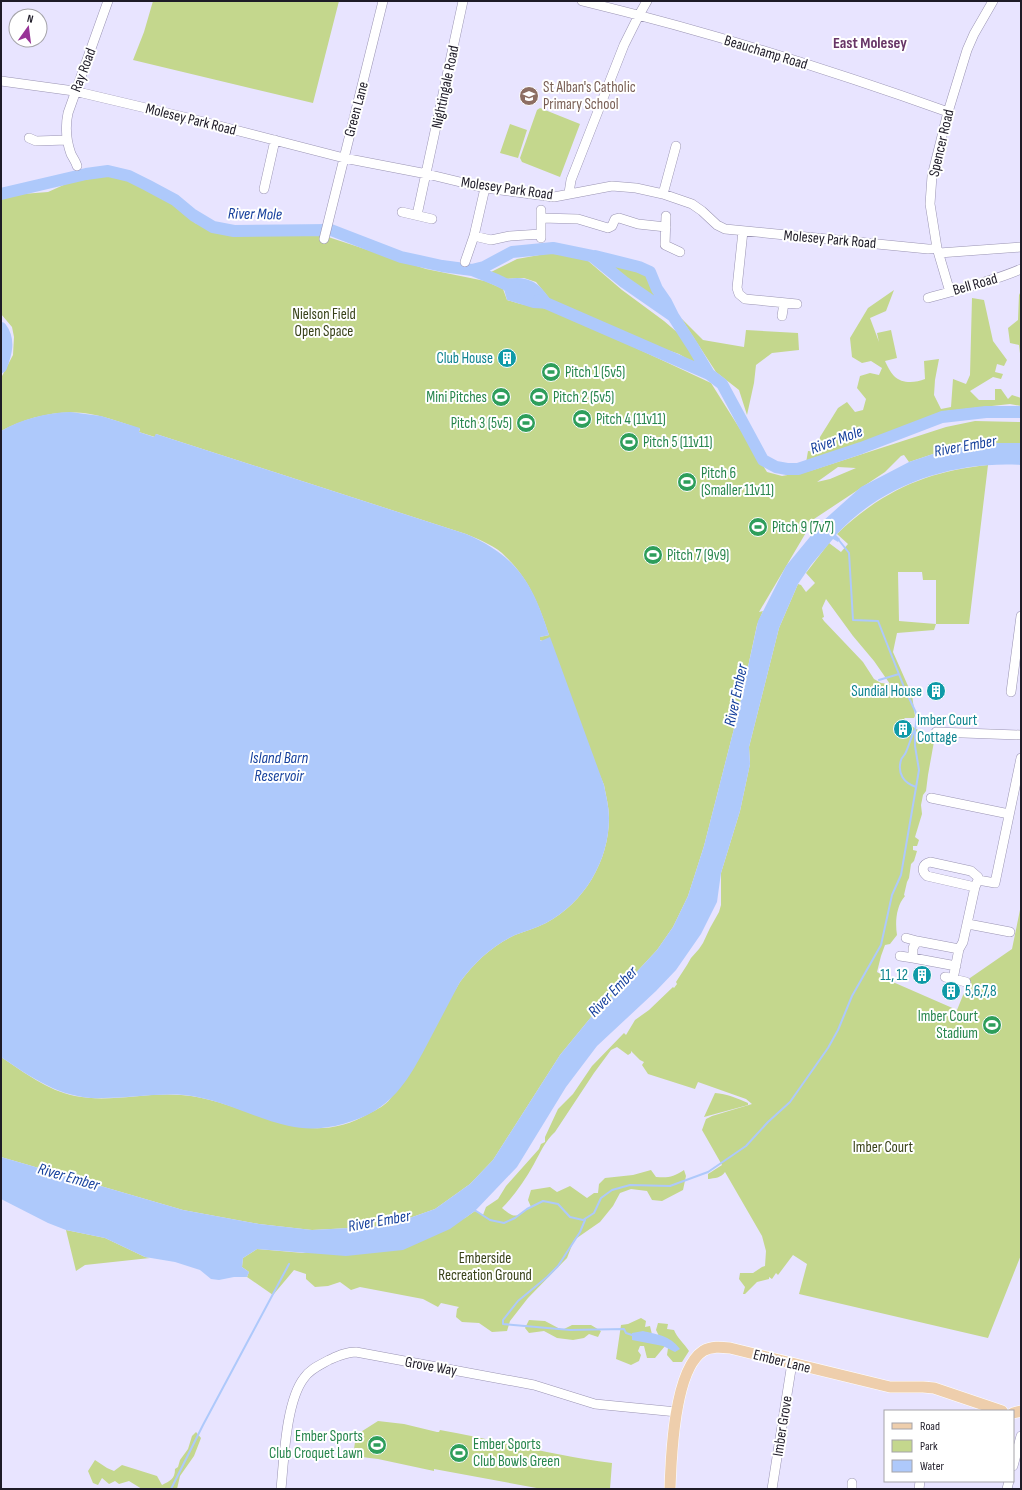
<svg xmlns="http://www.w3.org/2000/svg" width="1022" height="1490" font-family="'Sofia Sans Condensed',sans-serif">
  <style>
    .green { fill: #c4d78d; fill-rule: evenodd }
    .water { fill: #aec9fb }
    .lines { fill: none; stroke-linecap: round; stroke-linejoin: round }
    .stream { stroke: #aec9fb; stroke-width: 2 }
    .river { stroke: #aec9fb; stroke-width: 12 }
    .minor-casing { stroke: #9a94b3; stroke-width: 10 }
    .major-casing { stroke: #fff; stroke-width: 12 }
    .minor { stroke: #fff; stroke-width: 9 }
    .major { stroke: #eeceac; stroke-width: 11 }
    .labels { text-anchor: middle; stroke-width: 4; stroke-linejoin: round; paint-order: stroke }
    .street-label { font-size: 15px; fill: #1e1b27; stroke: #fff }
    .education-label { font-size: 15px; fill: #785e54; stroke: #fff; text-anchor: start }
    .park-label { font-size: 15px; fill: #384118; stroke: #fff }
    .culture-label { font-size: 15px; fill: #0d838f; stroke: #fff; text-anchor: end }
    .leisure-label { font-size: 15px; fill: #27864d; stroke: #fff; text-anchor: start }
    .neighbourhood-label { font-size: 16px; font-weight: bold; fill: #683667; stroke: #fff }
    .water-label { font-size: 16px; font-style: italic; fill: #15409c; stroke: #fff }
  </style>
  <rect width="100%" height="100%" fill="#e8e4ff"/>
  <path class="green" d="M153,1H339L313,103L133,60L144,32Z
    M540,108L580,124L560,177L522,162L520,158L537,110Z
    M510,124L527,130L518,158L500,153Z
    M105,176L122,179L141,186L169,201L195,223L221,234L242,233L325,236L426,269L485,281L503,289L507,300C522,305 536,308 552,309L711,383L767,472L782,476L810,471L946,427L975,421L1021,422V443H992L945,450L909,462L904,455L901,456L885,472L814,519L759,612L763,611L757,625L738,713L704,846L688,896L673,927L657,950L631,978L592,1016L560,1055L493,1160L470,1184L435,1209L387,1226L312,1230L259,1224L183,1210L1,1157V1057C25,1073 47,1090 75,1096C110,1103 146,1092 181,1095C248,1100 302,1154 370,1113C376,1110 386,1105 390,1099C399,1089 405,1075 412,1063C428,1036 444,1009 460,982C475,962 492,946 515,935C525,931 536,928 546,923C584,903 609,861 609,818C609,807 606,796 604,785L543,641L540,640V637L549,635C539,605 529,579 506,557C496,546 480,540 466,534L156,434L155,437L139,432L140,429C124,423 107,417 90,414C60,409 27,417 1,431V378L13,355L14,337L12,327L1,314V198L10,195L48,192L68,183ZM838,467L856,468L830,479L817,482Z
    M561,253L587,260L622,290L664,321L685,339L699,366L679,354L647,343L554,304L536,282L524,278L503,279L491,272L517,259L545,254Z
    M605,262L646,275L664,307Z
    M894,290L886,311L870,318L879,342L877,333L891,330L897,358L885,361C887,365 890,372 894,376C902,384 915,383 925,379L924,361L939,359L935,380L934,395L941,409L951,407L953,379L966,384L970,375L972,298L984,300L993,341L1007,360L1004,366L997,364L995,372L1003,374L1001,379L993,377L970,391L979,400H995V389H1001L1008,399L1012,395L1021,398V406L1010,404L946,411L806,463L808,451L818,452L820,437L838,408L847,402L855,412L863,410L866,399L857,388L860,376L870,373L879,375L882,368L871,361L862,363L852,357L850,338L868,308Z
    M1021,291V362L1019,345L1010,343L1008,328L1018,320L1019,295Z
    M681,318L703,340L744,347L746,330L798,333L799,350L772,353L756,365L754,383L747,415L739,390L716,372Z
    M988,465L969,624H936L934,630L897,633L893,652L912,695L915,716L914,718H904C912,729 923,733 935,736L928,775L926,791L923,795L921,805L922,814L915,837L919,840L917,846H913V850L917,851L914,861L911,864L909,878L907,882L904,895L905,896C896,906 895,923 897,935L890,944L885,945L881,956L877,972L886,977V979L957,1010L970,978L1012,949L1021,905V1255L988,1338L799,1294L807,1264L793,1255L778,1275L776,1273L772,1279L769,1277V1279L757,1282L745,1294H743L745,1287L739,1279L740,1273H753L762,1267L765,1266L766,1251L762,1236L725,1172C721,1178 715,1178 708,1179V1174L722,1165L702,1130L706,1119L712,1116L752,1104L746,1099L698,1082L695,1089L648,1074L642,1065L644,1062L640,1060L631,1051V1053L628,1055L617,1047L611,1050L594,1073L555,1132C545,1141 540,1153 534,1164C525,1180 515,1195 502,1208C517,1221 517,1215 531,1207L528,1200L531,1190L550,1187L557,1192L570,1186L587,1198L594,1193H598L599,1184L605,1178L633,1175L651,1170L656,1177C669,1178 673,1177 684,1170L686,1176L683,1190L662,1201L652,1200L647,1191L631,1189L620,1193L613,1206L600,1222L574,1240L567,1258L528,1298L510,1321L507,1331L492,1332L479,1323L462,1322L456,1317L457,1309L459,1307L441,1303L438,1307L423,1299L360,1287L351,1290L340,1282L328,1286L315,1287L306,1279V1274L294,1270L273,1295L247,1277L249,1272L242,1267L243,1258L257,1249L303,1253L465,1218L475,1211L483,1215L486,1207L498,1199L506,1186L539,1149L541,1144L545,1142V1137L558,1109L573,1094L592,1066L624,1033L626,1035L635,1020L649,1010L673,987L674,988L677,984L676,982L687,965L691,958L699,949L703,943L710,928L719,912L721,905V873L740,811L750,764L749,747L779,628L798,584L801,585L806,592L815,583L806,573L829,543L841,552L848,544L837,534C847,524 857,516 868,508C906,481 942,470 988,465ZM898,572H922L923,580H936V624L899,621ZM826,599L853,636L874,661L890,684L881,683L874,679L863,662L824,621L822,618L824,617L822,608Z
    M715,1093C727,1094 737,1098 748,1103V1105L704,1117Z
    M66,1230L105,1238L145,1257L150,1258L85,1265L76,1271Z
    M641,1318L646,1321L645,1327L650,1326L654,1343L661,1340L656,1330L658,1323L668,1324L667,1329L674,1330C677,1338 684,1343 689,1351L682,1362H673L667,1355L668,1348L665,1346L655,1358H647L644,1346H640L638,1351L641,1355L639,1361L631,1365L616,1359L621,1325L628,1324Z
    M529,1320L545,1321L562,1330L572,1325H591L601,1331L598,1337L589,1334L584,1338L573,1340L557,1338L544,1331L529,1333L525,1328Z
    M378,1421L404,1424L437,1432H439L440,1430C497,1440 554,1456 612,1463L610,1489H542L434,1469V1471L378,1459L353,1456L356,1435Z
    M196,1432L201,1438L194,1456L180,1476L177,1489H142L129,1481L119,1484L115,1481L109,1484L102,1478L98,1485L93,1483L88,1471L95,1460L107,1468L114,1471L122,1465L157,1476L162,1485C170,1481 175,1479 175,1469L178,1467L180,1460L188,1449L192,1436Z"/>
  <path class="water" d="M517,278C538,279 542,289 554,304L552,309L533,308L507,300L502,282L503,279Z
    M70,412L101,416L140,428L139,432L154,437L156,434L466,534C517,556 533,584 549,635L540,637V640L541,641L550,637L604,785C606,796 609,807 609,818C609,861 584,903 546,923C536,928 525,931 515,935C492,946 475,962 460,982C450,1001 440,1020 430,1039C408,1081 392,1111 343,1124C325,1129 306,1130 289,1126C253,1118 222,1099 184,1095C157,1093 130,1098 103,1098C63,1100 32,1078 1,1057V431C22,419 45,413 70,412Z
    M992,443H1021V465C954,461 882,484 836,535L840,539L838,542L833,539L811,565L798,584L779,628L749,747L750,764L740,811L721,873L717,902L701,934L676,970L656,991L597,1046L566,1087L517,1167L475,1211L450,1229L403,1250L346,1256L257,1249L243,1258L242,1267L249,1272L247,1277H234L219,1280L211,1279L200,1270L175,1262L145,1257L105,1238L66,1230L48,1223L1,1199V1157L183,1210L259,1224L312,1230L387,1226L435,1209L470,1184L493,1160L560,1055L592,1016L631,978L657,950L673,927L688,896L704,846L738,713L758,621L786,566L823,521L861,487L909,462L945,450Z
    M643,1331C659,1335 669,1335 680,1349L675,1352L663,1346L632,1340V1333Z"/>
  <g class="lines">
    <path class="stream" d="M879,680L899,674
      M914,731C911,738 909,745 906,752C905,755 902,757 901,760C897,774 904,783 916,787
      M473,1209L490,1220L504,1223L515,1218L527,1209L543,1201L558,1204L570,1217L583,1220L594,1213L601,1198L612,1190L630,1185L670,1186L708,1172L746,1146L768,1122L790,1102L828,1048L838,1030L852,996L881,945L892,895L901,875L919,770L915,746V731L917,715L904,687L878,621L853,620L849,553L838,539
      M585,1220L580,1232L558,1266L547,1277L518,1301L503,1320V1324L570,1330L624,1329L626,1333L632,1335
      M171,1489L203,1425L289,1264"/>
    <path class="river" d="M1,194L86,174L108,171L129,176L147,185L175,200L193,215L213,227L234,231L331,230L401,257L442,266L472,270L497,280L515,289
      M595,256L639,267L650,272L657,289L666,302L673,316
      M472,270L484,267L512,252L553,248L592,256L624,282L673,316L693,347L709,374
      M539,300L709,374L722,384L763,460L776,467L787,469H798L861,448L942,417L986,412H1021
      M1,328C10,340 6,354 1,367"/>
    <g class="minor-casing">
      <path id="minor" d="M582,1C706,31 828,69 948,112
        M1,81L74,91L188,118L344,158L427,174L485,188L554,197L612,186L636,188L663,194L692,204L702,211L717,225L725,229L928,249L937,248
        M29,138L36,141L67,140
        M77,166C76,162 73,158 71,154C66,140 65,127 68,113L108,1
        M264,189L275,140
        M569,193L571,180L624,45L639,15L647,1
        M663,194L676,146
        M402,212L432,219
        M417,215L463,1
        M666,216L665,245L680,252
        M541,218L578,219L608,228L612,226L615,219L619,218L638,224L666,227
        M743,231L737,288L739,294L745,299L797,304
        M474,236L491,240L510,236L541,234
        M541,238V210
        M324,239L383,1
        M939,253L1021,247
        M465,262L474,236L485,188
        M950,292L937,248L930,204L932,176L948,112L967,50L974,34L993,1
        M928,298C960,289 991,282 1021,269
        M782,316L784,303
        M1011,692L1021,616
        M936,732L1021,735
        M931,798L1009,814
        M978,880L995,883L1021,758
        M968,924L1010,932
        M906,938L917,941
        M900,956L913,958
        M956,966L913,958V948L917,941L959,949
        M945,977L966,982
        M953,979L959,949L963,942L975,887L978,880V877L971,871L930,862C922,864 921,871 927,876L975,887
        M1013,1466L1021,1436
        M852,1483V1489
        M281,1489C284,1459 286,1401 304,1378C310,1369 320,1365 329,1360C338,1356 346,1352 356,1352L534,1385L595,1404L677,1412
        M772,1489L792,1363
        M919,1489L920,1481
        M1007,1489L1009,1481"/>
    </g>
    <g class="major-casing">
      <path id="major" d="M1013,1413L1021,1411
        M670,1489C671,1457 674,1370 703,1351C711,1346 721,1347 730,1348L890,1387H923L934,1388L1002,1411"/>
    </g>
    <use href="#minor" class="minor"/>
    <use href="#major" class="major"/>
  </g>
  <defs>
    <g id="school-disc" transform="scale(1)"><circle r="9.5" fill="#8d6e63" stroke="#fff"/><path d="M0-5L7-2L0 1L-7-2ZM-4 1L0 2.5L4 1V4Q0 6-4 4Z" fill="#fff"/></g>
    <g id="building-disc" transform="scale(1)"><circle r="9.5" fill="#0f9aa8" stroke="#fff"/><path d="M-4-6H4V6H1V3H-1V6H-4ZM-2.5-4.3h1.7v1.8h-1.7ZM.8-4.3h1.7v1.8H.8ZM-2.5-1h1.7V.8h-1.7ZM.8-1h1.7V.8H.8Z" fill="#fff"/></g>
    <g id="stadium-disc" transform="scale(1)"><circle r="9.5" fill="#2e9e5b" stroke="#fff"/><path d="M0-5a6.5 5 0 1 0 0 10a6.5 5 0 1 0 0-10ZM-3.5-1.8h7v3.6h-7Z" fill="#fff"/></g>
  </defs>
  <g fill-rule="evenodd">
    <use href="#school-disc" x="529" y="96"/>
    <use href="#building-disc" x="507" y="358"/>
    <use href="#stadium-disc" x="551" y="372"/>
    <use href="#stadium-disc" x="501" y="397"/>
    <use href="#stadium-disc" x="539" y="397"/>
    <use href="#stadium-disc" x="582" y="419"/>
    <use href="#stadium-disc" x="526" y="423"/>
    <use href="#stadium-disc" x="629" y="442"/>
    <use href="#stadium-disc" x="687" y="482"/>
    <use href="#stadium-disc" x="758" y="527"/>
    <use href="#stadium-disc" x="653" y="555"/>
    <use href="#building-disc" x="936" y="691"/>
    <use href="#building-disc" x="903" y="729"/>
    <use href="#building-disc" x="922" y="975"/>
    <use href="#building-disc" x="951" y="991"/>
    <use href="#stadium-disc" x="992" y="1025"/>
    <use href="#stadium-disc" x="377" y="1445"/>
    <use href="#stadium-disc" x="459" y="1453"/>
  </g>
  <g class="labels">
    <g class="street-label">
      <text transform="translate(766 52) rotate(17)" y="5">Beauchamp Road</text>
      <text transform="translate(83 70) rotate(-69)" y="5">Ray Road</text>
      <text transform="translate(445 87) rotate(-78)" y="5">Nightingale Road</text>
      <text transform="translate(356 109) rotate(-75)" y="5">Green Lane</text>
      <text transform="translate(191 119) rotate(14)" y="5">Molesey Park Road</text>
      <text transform="translate(941 143) rotate(-77)" y="5">Spencer Road</text>
      <text transform="translate(507 188) rotate(8)" y="5">Molesey Park Road</text>
      <text transform="translate(830 239) rotate(5)" y="5">Molesey Park Road</text>
      <text transform="translate(975 284) rotate(-16)" y="5">Bell Road</text>
      <text transform="translate(782 1361) rotate(14)" y="5">Ember Lane</text>
      <text transform="translate(431 1366) rotate(10)" y="5">Grove Way</text>
      <text transform="translate(782 1426) rotate(-81)" y="5">Imber Grove</text>
    </g>
    <g class="education-label">
      <text x="543" y="92">St Alban's Catholic<tspan x="543" dy="17">Primary School</tspan></text>
    </g>
    <g class="park-label">
      <text x="324" y="319">Nielson Field<tspan x="324" dy="17">Open Space</tspan></text>
      <text x="883" y="1152">Imber Court</text>
      <text x="485" y="1263">Emberside<tspan x="485" dy="17">Recreation Ground</tspan></text>
    </g>
    <g class="culture-label">
      <text x="493" y="363">Club House</text>
      <text x="922" y="696">Sundial House</text>
      <text x="917" y="725" text-anchor="start">Imber Court<tspan x="917" dy="17">Cottage</tspan></text>
      <text x="908" y="980">11, 12</text>
      <text x="965" y="996" text-anchor="start">5,6,7,8</text>
    </g>
    <g class="leisure-label">
      <text x="565" y="377">Pitch 1 (5v5)</text>
      <text x="487" y="402" text-anchor="end">Mini Pitches</text>
      <text x="553" y="402">Pitch 2 (5v5)</text>
      <text x="596" y="424">Pitch 4 (11v11)</text>
      <text x="512" y="428" text-anchor="end">Pitch 3 (5v5)</text>
      <text x="643" y="447">Pitch 5 (11v11)</text>
      <text x="701" y="478">Pitch 6<tspan x="701" dy="17">(Smaller 11v11)</tspan></text>
      <text x="772" y="532">Pitch 9 (7v7)</text>
      <text x="667" y="560">Pitch 7 (9v9)</text>
      <text x="978" y="1021" text-anchor="end">Imber Court<tspan x="978" dy="17">Stadium</tspan></text>
      <text x="363" y="1441" text-anchor="end">Ember Sports<tspan x="363" dy="17">Club Croquet Lawn</tspan></text>
      <text x="473" y="1449">Ember Sports<tspan x="473" dy="17">Club Bowls Green</tspan></text>
    </g>
    <g class="neighbourhood-label">
      <text x="870" y="48">East Molesey</text>
    </g>
    <g class="water-label">
      <text transform="translate(255 213) rotate(1)" y="6">River Mole</text>
      <text transform="translate(836 439) rotate(-20)" y="6">River Mole</text>
      <text transform="translate(965 445) rotate(-10)" y="6">River Ember</text>
      <text transform="translate(735 695) rotate(-78)" y="6">River Ember</text>
      <text x="279" y="763">Island Barn<tspan x="279" dy="18">Reservoir</tspan></text>
      <text transform="translate(612 991) rotate(-46)" y="6">River Ember</text>
      <text transform="translate(69 1176) rotate(16)" y="6">River Ember</text>
      <text transform="translate(379 1220) rotate(-10)" y="6">River Ember</text>
    </g>
  </g>
  <rect width="1022" height="1490" fill="none" stroke="#1e1b27" stroke-width="4"/>
  <rect x="884" y="1410" width="130" height="72" fill="#ffffff" stroke="#a5a4a9"/>
  <rect x="892" y="1423" width="20" height="6" fill="#eeceac" stroke="#a5a4a9"/>
  <text x="920" y="1430" font-size="12" fill="#1e1b27">Road</text>
  <rect x="892" y="1440" width="20" height="12" fill="#c4d78d" stroke="#a5a4a9"/>
  <text x="920" y="1450" font-size="12" fill="#1e1b27">Park</text>
  <rect x="892" y="1460" width="20" height="12" fill="#aec9fb" stroke="#a5a4a9"/>
  <text x="920" y="1470" font-size="12" fill="#1e1b27">Water</text>
  <g transform="translate(28 28) rotate(14)"><circle r="19" fill="#ffffff" stroke="#a5a4a9"/>
  <path d="M0-3L7 15L0 10L-7 15Z" fill="#983397"/>
  <text y="-6" font-size="11" font-weight="bold" text-anchor="middle" fill="#1e1b27">N</text>
  </g>
</svg>
